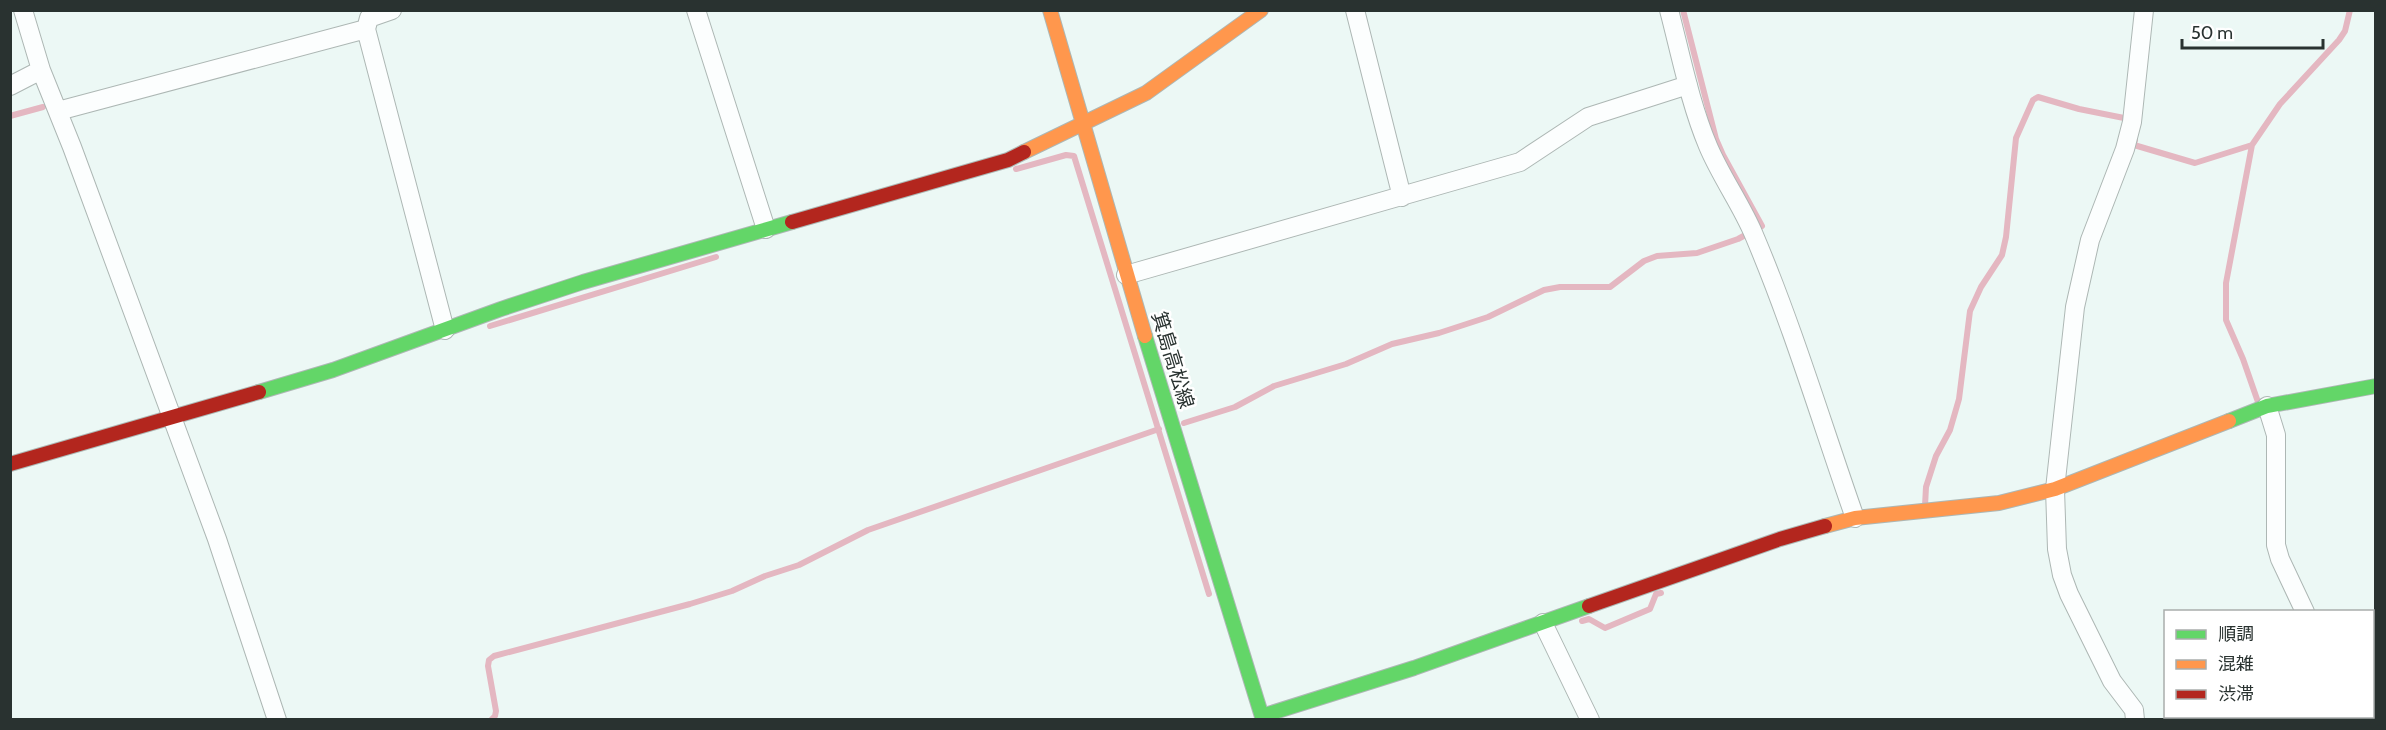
<svg xmlns="http://www.w3.org/2000/svg" width="2386" height="730" font-family="Cabin,'Noto Sans JP',sans-serif">
  <style>
    .lines { fill: none; stroke-linecap: round; stroke-linejoin: round }
    .stream { stroke: #e4b7c1; stroke-width: 6 }
    .street-casing { stroke: #adb7b4; stroke-width: 20 }
    .fast-casing { stroke: #adb7b4; stroke-width: 16 }
    .slow-casing { stroke: #adb7b4; stroke-width: 16 }
    .jam-casing { stroke: #adb7b4; stroke-width: 16 }
    .street { stroke: #fcfefe; stroke-width: 18 }
    .fast { stroke: #63d668; stroke-width: 14 }
    .slow { stroke: #ff974d; stroke-width: 14 }
    .jam { stroke: #b3261e; stroke-width: 14 }
    .labels { text-anchor: middle; stroke-width: 5; stroke-linejoin: round; paint-order: stroke }
    .street-label { font-size: 20px; fill: #293230; stroke: #fff }
  </style>
  <rect width="100%" height="100%" fill="#ecf8f5"/>
  <g class="lines">
    <path class="stream" d="M10,116L43,107
      M2135,140L2134,145L2195,163L2252,145
      M1016,169L1066,155L1074,156L1209,594
      M490,326L716,257
      M2258,402L2243,359L2226,320V283L2252,145L2280,104L2339,40L2345,31L2350,10
      M1184,423L1235,407L1274,386L1346,364L1392,344L1439,333L1488,317L1544,290L1560,287H1610L1644,261L1657,256L1697,253L1738,239L1762,226L1723,155L1716,139L1683,10
      M1925,506L1926,487L1936,456L1950,430L1959,399L1970,311L1981,287L2002,255L2006,237L2016,138L2033,100L2038,97L2079,109L2129,119
      M1582,621L1589,619L1605,628L1650,609L1656,594L1661,593
      M491,720L495,716L496,711L488,666L489,660L494,656L690,604L732,591L765,576L799,565L868,530L1159,429
      M2258,720L2267,716"/>
    <g class="street-casing">
      <path id="street" d="M23,10L41,70L72,147L217,539L277,720
        M392,10L369,18L366,29L445,330
        M696,10L766,229
        M1355,10L1402,197
        M1669,10C1681,56 1690,103 1708,146C1721,177 1741,204 1754,235C1793,327 1822,424 1855,518
        M10,86L41,70
        M58,111L366,29
        M1126,275L1520,162L1588,117L1688,85
        M2267,406L2276,435V545L2280,559L2305,612
        M1543,623L1590,720
        M2346,716L2347,720
        M2135,720L2134,710L2112,681L2069,594L2062,575L2057,549L2055,489L2075,307L2090,240L2125,149L2132,122L2144,10
        M2274,720L2283,716"/>
    </g>
    <g class="fast-casing">
      <path id="fast" d="M1145,336L1263,720
        M259,392L333,370L501,309L583,282L792,222
        M2229,421L2267,406L2376,386
        M1262,716L1414,668L1589,606"/>
    </g>
    <g class="slow-casing">
      <path id="slow" d="M1050,10L1145,336
        M1024,152L1146,93L1261,10
        M1825,526L1855,518L1999,503L2055,489L2229,421"/>
    </g>
    <g class="jam-casing">
      <path id="jam" d="M792,222L1008,160L1024,152
        M10,464L259,392
        M1589,606L1780,539L1825,526"/>
    </g>
    <use href="#street" class="street"/>
    <use href="#fast" class="fast"/>
    <use href="#slow" class="slow"/>
    <use href="#jam" class="jam"/>
  </g>
  <g class="labels">
    <g class="street-label">
      <text transform="translate(1173 360) rotate(73)" y="7">箕島高松線</text>
    </g>
  </g>
  <rect width="2386" height="730" fill="none" stroke="#293230" stroke-width="24"/>
  <rect x="2164" y="610" width="210" height="108" fill="#ffffff" stroke="#a9adac" stroke-width="1.5"/>
  <rect x="2176" y="630" width="30" height="9" fill="#63d668" stroke="#a9adac" stroke-width="1.5"/>
  <text x="2218" y="640" font-size="18" fill="#293230">順調</text>
  <rect x="2176" y="660" width="30" height="9" fill="#ff974d" stroke="#a9adac" stroke-width="1.5"/>
  <text x="2218" y="670" font-size="18" fill="#293230">混雑</text>
  <rect x="2176" y="690" width="30" height="9" fill="#b3261e" stroke="#a9adac" stroke-width="1.5"/>
  <text x="2218" y="700" font-size="18" fill="#293230">渋滞</text>
  <path d="M2182 39v9h141v-9" fill="none" stroke="#293230" stroke-width="3"/>
  <text x="2191" y="39" font-size="18" fill="#293230" stroke="#ffffff" stroke-width="4.5" paint-order="stroke">50 m</text>
</svg>
